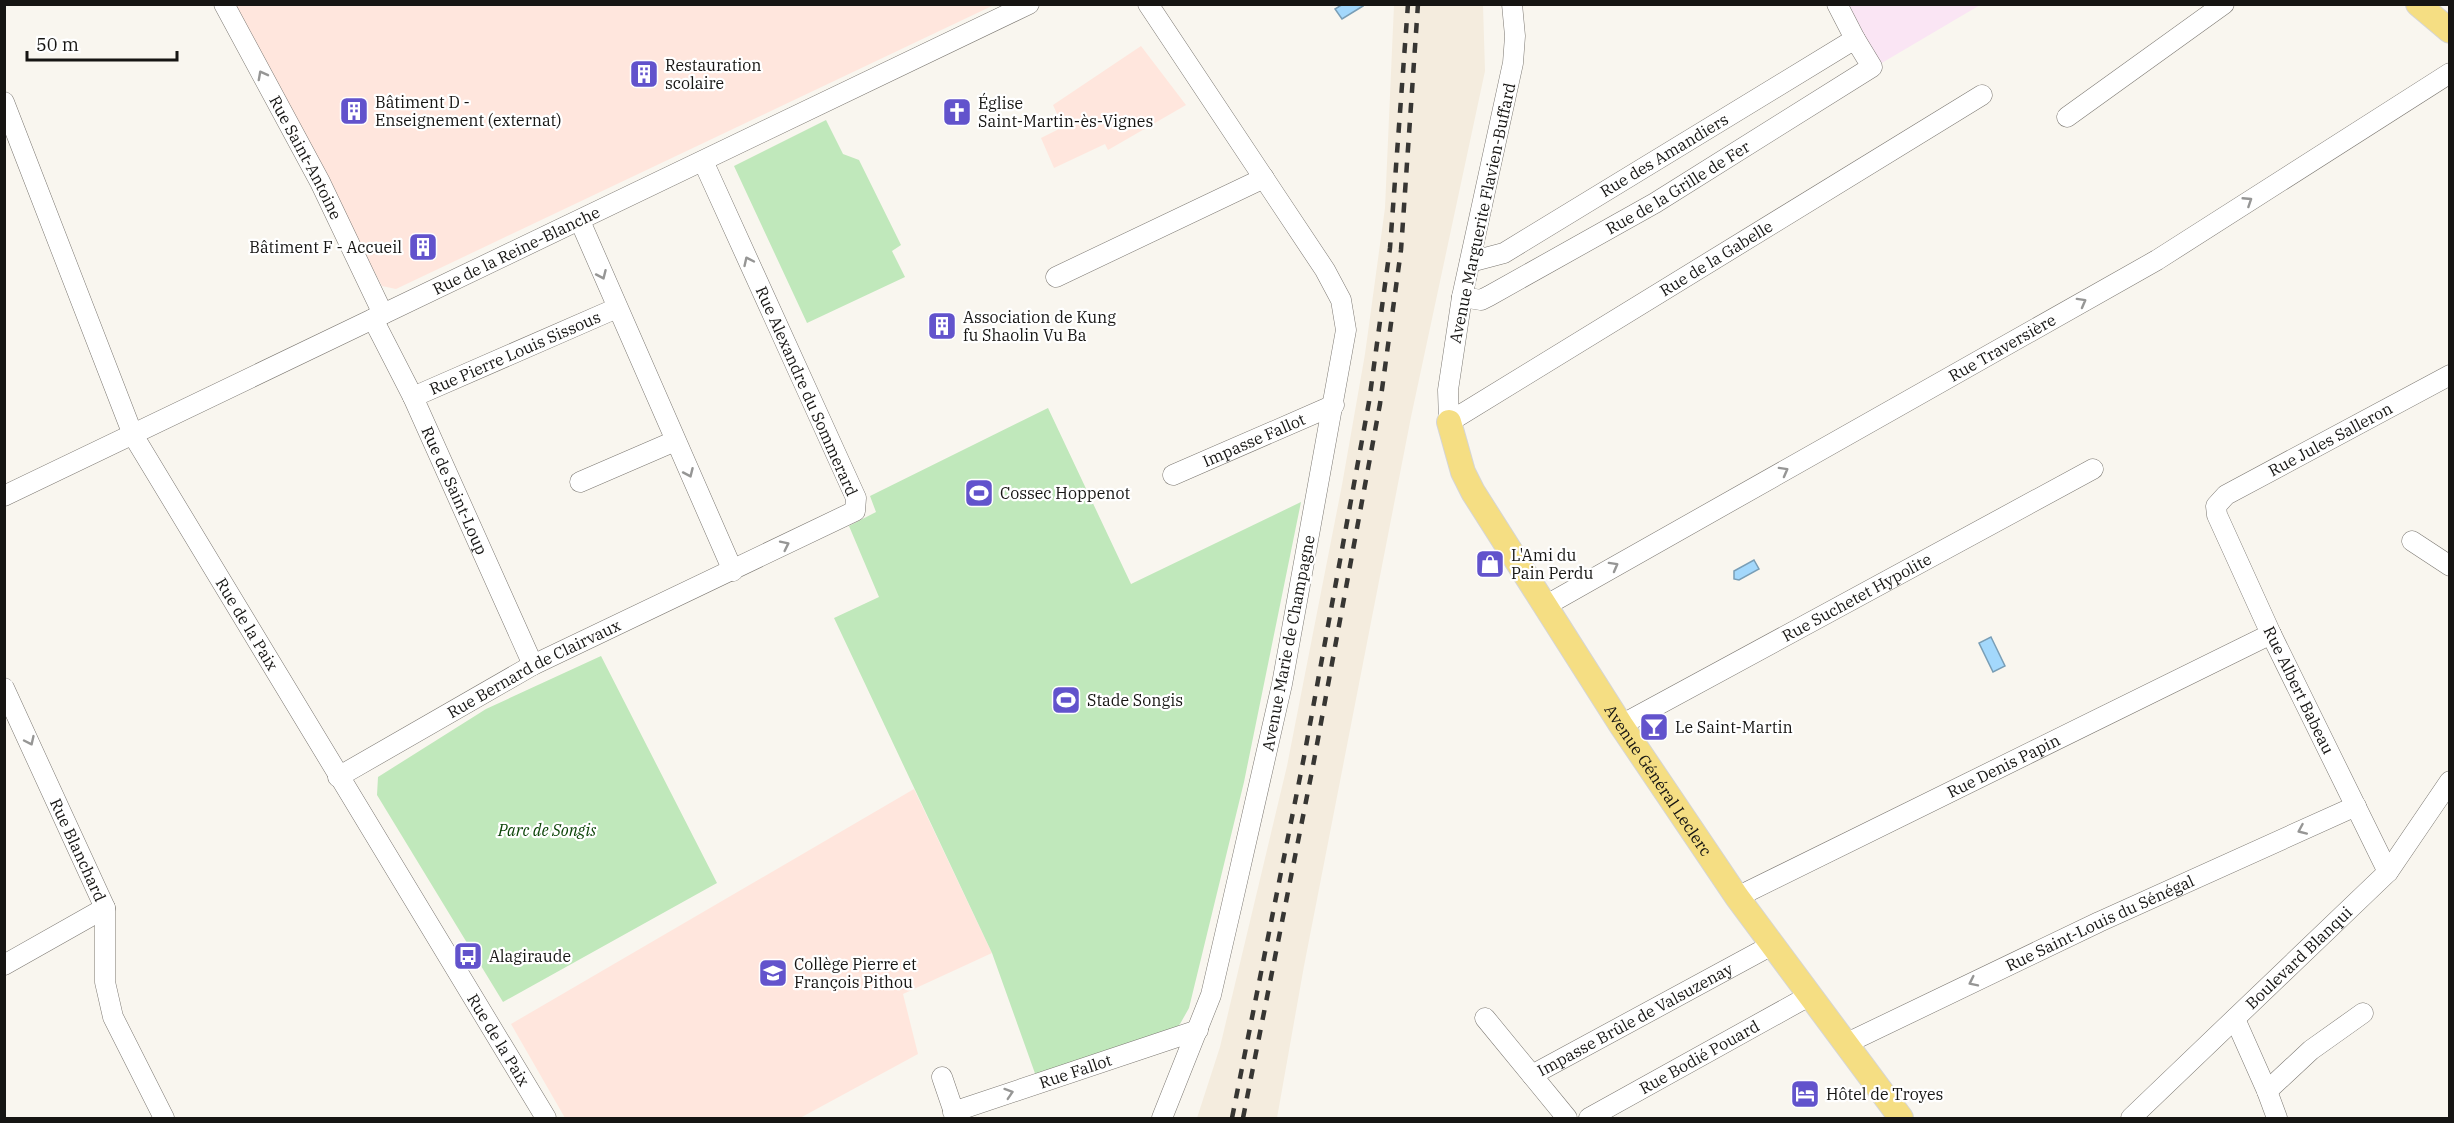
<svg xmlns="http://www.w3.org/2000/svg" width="2454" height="1123" font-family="'IBM Plex Serif',serif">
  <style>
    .built { fill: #f4ecde }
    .industrial { fill: #fae5f4 }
    .education { fill: #ffe6dd }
    .green { fill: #c0e8bb }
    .water { fill: #a3d8fc; stroke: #799eb6; stroke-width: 1.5 }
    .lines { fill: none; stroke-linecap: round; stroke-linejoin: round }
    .minor-casing { stroke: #7b7771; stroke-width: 21 }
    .major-casing { stroke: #d5d5d5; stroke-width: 26 }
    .minor { stroke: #fff; stroke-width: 20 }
    .major { stroke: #f5de83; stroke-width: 24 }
    .rail { stroke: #373633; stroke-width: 4.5; stroke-dasharray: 10 10; stroke-linecap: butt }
    .oneway { stroke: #969695 }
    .labels { text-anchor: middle; stroke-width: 4.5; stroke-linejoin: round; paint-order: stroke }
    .poi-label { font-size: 16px; fill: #161513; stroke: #fff; text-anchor: start }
    .street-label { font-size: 16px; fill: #161513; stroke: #fff }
    .park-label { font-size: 16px; font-style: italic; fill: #0b4407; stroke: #fff }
  </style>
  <rect width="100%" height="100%" fill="#f9f6ef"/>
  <path class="built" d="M1394,5H1483L1485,71L1411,417L1304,966L1277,1118H1197L1220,1047L1287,766L1342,485L1365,354L1385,208Z"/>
  <path class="industrial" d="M1844,5H1980L1880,64Z"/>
  <path class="education" d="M232,5H994L396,289L382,286Z
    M1141,46L1186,105L1108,150L1105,144L1054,168L1041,138L1063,127L1053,105Z
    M914,789L992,953L903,994L918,1054L800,1118H565L511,1024Z"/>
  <path class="green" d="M826,120L843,154L859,160L901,245L892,251L905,277L807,323L734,166Z
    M1048,408L1131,584L1301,502L1244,782L1189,1008L1180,1024L1170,1034L1037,1079L992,953L834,618L879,597L849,526L876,512L870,496Z
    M601,656L717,883L503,1002L377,795L378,777L486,709Z"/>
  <path class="water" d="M1343,4L1362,5L1363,6L1342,19L1335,9Z
    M1754,560L1759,569L1739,580L1734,579V571Z
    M1991,637L2005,666L1993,672L1979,643Z"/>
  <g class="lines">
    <g class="minor-casing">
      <g id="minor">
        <path id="s1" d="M224,4L320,182L383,314"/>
        <path d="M1148,4L1325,270L1341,300L1346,330L1282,684L1232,904L1211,995L1162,1118"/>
        <path id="s2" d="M1512,4L1515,36L1513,63L1462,297L1448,390L1449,422L1982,95"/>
        <path d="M1837,4L1855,39"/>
        <path id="s3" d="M4,102L133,435L546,1118"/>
        <path d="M2067,117L2224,4"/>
        <path d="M580,221L733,571"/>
        <path d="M1056,277L1264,178"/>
        <path id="s4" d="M1462,297L1481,300L1489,296L1655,203L1872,67L1855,39L1504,253L1470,262"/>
        <path id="s5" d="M373,319L413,397L533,665"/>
        <path id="s6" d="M413,397L617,308"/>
        <path id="s7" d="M1173,475L1334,405"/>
        <path d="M580,482L675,441"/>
        <path id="s8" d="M4,496L1029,4"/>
        <path d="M2412,541L2450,566"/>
        <path id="s9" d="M1545,606L2157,260L2450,73"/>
        <path id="s10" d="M4,688L105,908V982L113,1017L164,1118"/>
        <path id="s11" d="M1621,725L2093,469"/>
        <path id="s12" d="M338,777L533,665L855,511L856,498L703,161"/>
        <path id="s13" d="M2388,872L2271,634L2217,515L2216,506L2226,495L2450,375"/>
        <path id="s14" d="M1737,897L2271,634"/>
        <path d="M4,965L105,908"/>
        <path d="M1485,1018L1567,1118"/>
        <path d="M2235,1019L2267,1091L2277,1118"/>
        <path id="s15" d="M1845,1044L2099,922L2356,806"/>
        <path id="s16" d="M1532,1075L1772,945"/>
        <path d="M942,1077L956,1118"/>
        <path d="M2267,1091L2311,1050L2363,1013"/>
        <path id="s17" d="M953,1112L1198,1030"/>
        <path id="s18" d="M1589,1118L1809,996"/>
        <path id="s19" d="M2131,1118L2388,872L2450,781"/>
      </g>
    </g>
    <g class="major-casing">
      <g id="major">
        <path d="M2418,4L2450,31"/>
        <path id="s20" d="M1449,422L1463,472L1473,492L1621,725L1737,897L1901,1118"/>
      </g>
    </g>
    <use href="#minor" class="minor"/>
    <use href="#major" class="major"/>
    <path class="rail" d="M1232,1118L1304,757L1369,402L1390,248L1408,4
      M1243,1118L1313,766L1380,404L1401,250L1418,4"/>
  </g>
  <defs><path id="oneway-chevron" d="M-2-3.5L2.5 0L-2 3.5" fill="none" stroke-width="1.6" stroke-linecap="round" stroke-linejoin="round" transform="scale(1.5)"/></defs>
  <g class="oneway">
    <use href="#oneway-chevron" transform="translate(262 75) rotate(-118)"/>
    <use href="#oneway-chevron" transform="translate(2248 201) rotate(-33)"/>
    <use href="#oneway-chevron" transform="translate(748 261) rotate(-115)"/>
    <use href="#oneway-chevron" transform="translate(602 275) rotate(66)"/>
    <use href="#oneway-chevron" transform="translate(2082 302) rotate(-29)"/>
    <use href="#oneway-chevron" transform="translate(1784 471) rotate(-29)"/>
    <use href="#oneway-chevron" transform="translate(689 473) rotate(66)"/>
    <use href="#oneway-chevron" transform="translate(785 545) rotate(-26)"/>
    <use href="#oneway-chevron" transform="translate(1614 566) rotate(-29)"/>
    <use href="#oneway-chevron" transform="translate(30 741) rotate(65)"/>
    <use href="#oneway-chevron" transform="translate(2302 830) rotate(156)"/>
    <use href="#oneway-chevron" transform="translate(1973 982) rotate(154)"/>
    <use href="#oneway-chevron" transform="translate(1009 1093) rotate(-18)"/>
  </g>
  <defs>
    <g id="building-square" transform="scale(1.5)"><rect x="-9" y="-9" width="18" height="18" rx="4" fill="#6253cc" stroke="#fff"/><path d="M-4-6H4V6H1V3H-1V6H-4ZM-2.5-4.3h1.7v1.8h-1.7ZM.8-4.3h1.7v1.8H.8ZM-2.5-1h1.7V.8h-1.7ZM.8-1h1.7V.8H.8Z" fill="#fff"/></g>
    <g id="church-square" transform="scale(1.5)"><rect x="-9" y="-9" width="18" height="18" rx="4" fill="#6253cc" stroke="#fff"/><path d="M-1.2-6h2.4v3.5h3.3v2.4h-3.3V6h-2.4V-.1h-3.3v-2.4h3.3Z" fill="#fff"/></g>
    <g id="stadium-square" transform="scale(1.5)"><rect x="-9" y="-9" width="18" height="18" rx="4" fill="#6253cc" stroke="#fff"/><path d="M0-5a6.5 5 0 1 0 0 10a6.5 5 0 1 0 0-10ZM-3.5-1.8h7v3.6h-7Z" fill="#fff"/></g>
    <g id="shop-square" transform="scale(1.5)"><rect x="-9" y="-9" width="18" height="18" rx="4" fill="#6253cc" stroke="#fff"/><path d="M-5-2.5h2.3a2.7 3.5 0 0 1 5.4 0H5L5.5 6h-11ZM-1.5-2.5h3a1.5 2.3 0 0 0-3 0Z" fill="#fff"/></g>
    <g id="bar-square" transform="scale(1.5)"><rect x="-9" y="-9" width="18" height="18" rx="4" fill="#6253cc" stroke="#fff"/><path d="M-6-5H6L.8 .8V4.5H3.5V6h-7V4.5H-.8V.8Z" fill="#fff"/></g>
    <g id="bus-square" transform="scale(1.5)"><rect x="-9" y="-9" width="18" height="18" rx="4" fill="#6253cc" stroke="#fff"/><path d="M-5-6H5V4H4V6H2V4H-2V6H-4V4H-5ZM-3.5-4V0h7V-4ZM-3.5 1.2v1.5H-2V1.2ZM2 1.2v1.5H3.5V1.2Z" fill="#fff"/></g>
    <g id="school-square" transform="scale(1.5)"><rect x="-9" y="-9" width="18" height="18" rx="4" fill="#6253cc" stroke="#fff"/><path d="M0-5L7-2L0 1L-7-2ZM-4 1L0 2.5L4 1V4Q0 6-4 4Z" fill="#fff"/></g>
    <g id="hotel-square" transform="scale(1.5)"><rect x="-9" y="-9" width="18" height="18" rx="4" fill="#6253cc" stroke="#fff"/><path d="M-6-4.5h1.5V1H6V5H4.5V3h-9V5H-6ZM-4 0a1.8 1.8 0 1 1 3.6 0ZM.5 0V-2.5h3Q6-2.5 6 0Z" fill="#fff"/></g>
  </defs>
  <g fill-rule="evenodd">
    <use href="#building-square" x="644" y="74"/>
    <use href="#building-square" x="354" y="111"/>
    <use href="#church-square" x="957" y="112"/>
    <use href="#building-square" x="423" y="247"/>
    <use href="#building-square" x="942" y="326"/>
    <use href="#stadium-square" x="979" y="493"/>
    <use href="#shop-square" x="1490" y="564"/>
    <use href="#stadium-square" x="1066" y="700"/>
    <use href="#bar-square" x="1654" y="727"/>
    <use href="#bus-square" x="468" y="956"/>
    <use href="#school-square" x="773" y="973"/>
    <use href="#hotel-square" x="1805" y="1094"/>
  </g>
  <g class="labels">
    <g class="poi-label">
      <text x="665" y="71">Restauration<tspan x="665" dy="18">scolaire</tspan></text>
      <text x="375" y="108">Bâtiment D -<tspan x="375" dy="18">Enseignement (externat)</tspan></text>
      <text x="978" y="109">Église<tspan x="978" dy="18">Saint-Martin-ès-Vignes</tspan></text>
      <text x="402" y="253" text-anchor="end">Bâtiment F - Accueil</text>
      <text x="963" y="323">Association de Kung<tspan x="963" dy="18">fu Shaolin Vu Ba</tspan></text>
      <text x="1000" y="499">Cossec Hoppenot</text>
      <text x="1511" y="561">L'Ami du<tspan x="1511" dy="18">Pain Perdu</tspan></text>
      <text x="1087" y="706">Stade Songis</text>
      <text x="1675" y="733">Le Saint-Martin</text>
      <text x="489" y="962">Alagiraude</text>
      <text x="794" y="970">Collège Pierre et<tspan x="794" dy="18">François Pithou</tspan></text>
      <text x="1826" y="1100">Hôtel de Troyes</text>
    </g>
    <g class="street-label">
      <text transform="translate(1664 155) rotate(-31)" y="6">Rue des Amandiers</text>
      <text dy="6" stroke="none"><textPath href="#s1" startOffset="174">Rue Saint-Antoine</textPath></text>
      <text dy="6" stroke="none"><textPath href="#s4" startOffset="246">Rue de la Grille de Fer</textPath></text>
      <text transform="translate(1482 213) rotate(-78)" y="6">Avenue Marguerite Flavien-Buffard</text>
      <text dy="6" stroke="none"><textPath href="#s8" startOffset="568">Rue de la Reine-Blanche</textPath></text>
      <text dy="6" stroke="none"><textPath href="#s2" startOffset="738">Rue de la Gabelle</textPath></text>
      <text dy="6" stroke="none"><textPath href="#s9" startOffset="525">Rue Traversière</textPath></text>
      <text dy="6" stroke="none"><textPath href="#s6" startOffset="111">Rue Pierre Louis Sissous</textPath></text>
      <text transform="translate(807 391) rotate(66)" y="6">Rue Alexandre du Sommerard</text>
      <text dy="6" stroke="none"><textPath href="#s13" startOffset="538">Rue Jules Salleron</textPath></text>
      <text dy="6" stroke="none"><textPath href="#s7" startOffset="88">Impasse Fallot</textPath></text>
      <text dy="6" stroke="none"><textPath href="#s5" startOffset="190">Rue de Saint-Loup</textPath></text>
      <text dy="6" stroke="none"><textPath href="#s11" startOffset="268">Rue Suchetet Hypolite</textPath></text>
      <text dy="6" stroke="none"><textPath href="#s3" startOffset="578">Rue de la Paix</textPath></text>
      <text transform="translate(1288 643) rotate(-79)" y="6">Avenue Marie de Champagne</text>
      <text dy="6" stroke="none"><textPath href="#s12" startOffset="224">Rue Bernard de Clairvaux</textPath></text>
      <text transform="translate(2299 690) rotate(64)" y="6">Rue Albert Babeau</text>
      <text dy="6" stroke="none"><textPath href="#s14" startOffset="297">Rue Denis Papin</textPath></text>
      <text dy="6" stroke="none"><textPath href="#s20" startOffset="417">Avenue Général Leclerc</textPath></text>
      <text dy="6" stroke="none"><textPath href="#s10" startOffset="178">Rue Blanchard</textPath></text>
      <text dy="6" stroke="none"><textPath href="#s15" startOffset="282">Rue Saint-Louis du Sénégal</textPath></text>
      <text dy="6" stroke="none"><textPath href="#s19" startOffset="232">Boulevard Blanqui</textPath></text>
      <text dy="6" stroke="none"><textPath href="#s16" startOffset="117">Impasse Brûle de Valsuzenay</textPath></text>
      <text dy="6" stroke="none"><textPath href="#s3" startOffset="1064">Rue de la Paix</textPath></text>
      <text dy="6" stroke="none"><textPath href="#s18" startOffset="126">Rue Bodié Pouard</textPath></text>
      <text dy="6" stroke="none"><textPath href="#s17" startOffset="129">Rue Fallot</textPath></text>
    </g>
    <g class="park-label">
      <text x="547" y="836">Parc de Songis</text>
    </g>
  </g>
  <rect width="2454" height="1123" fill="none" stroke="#161513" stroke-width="12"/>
  <path d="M27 51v9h150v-9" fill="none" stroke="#161513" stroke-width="3"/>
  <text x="36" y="51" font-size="18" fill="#161513" stroke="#ffffff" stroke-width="4.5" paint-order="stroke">50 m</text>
</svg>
